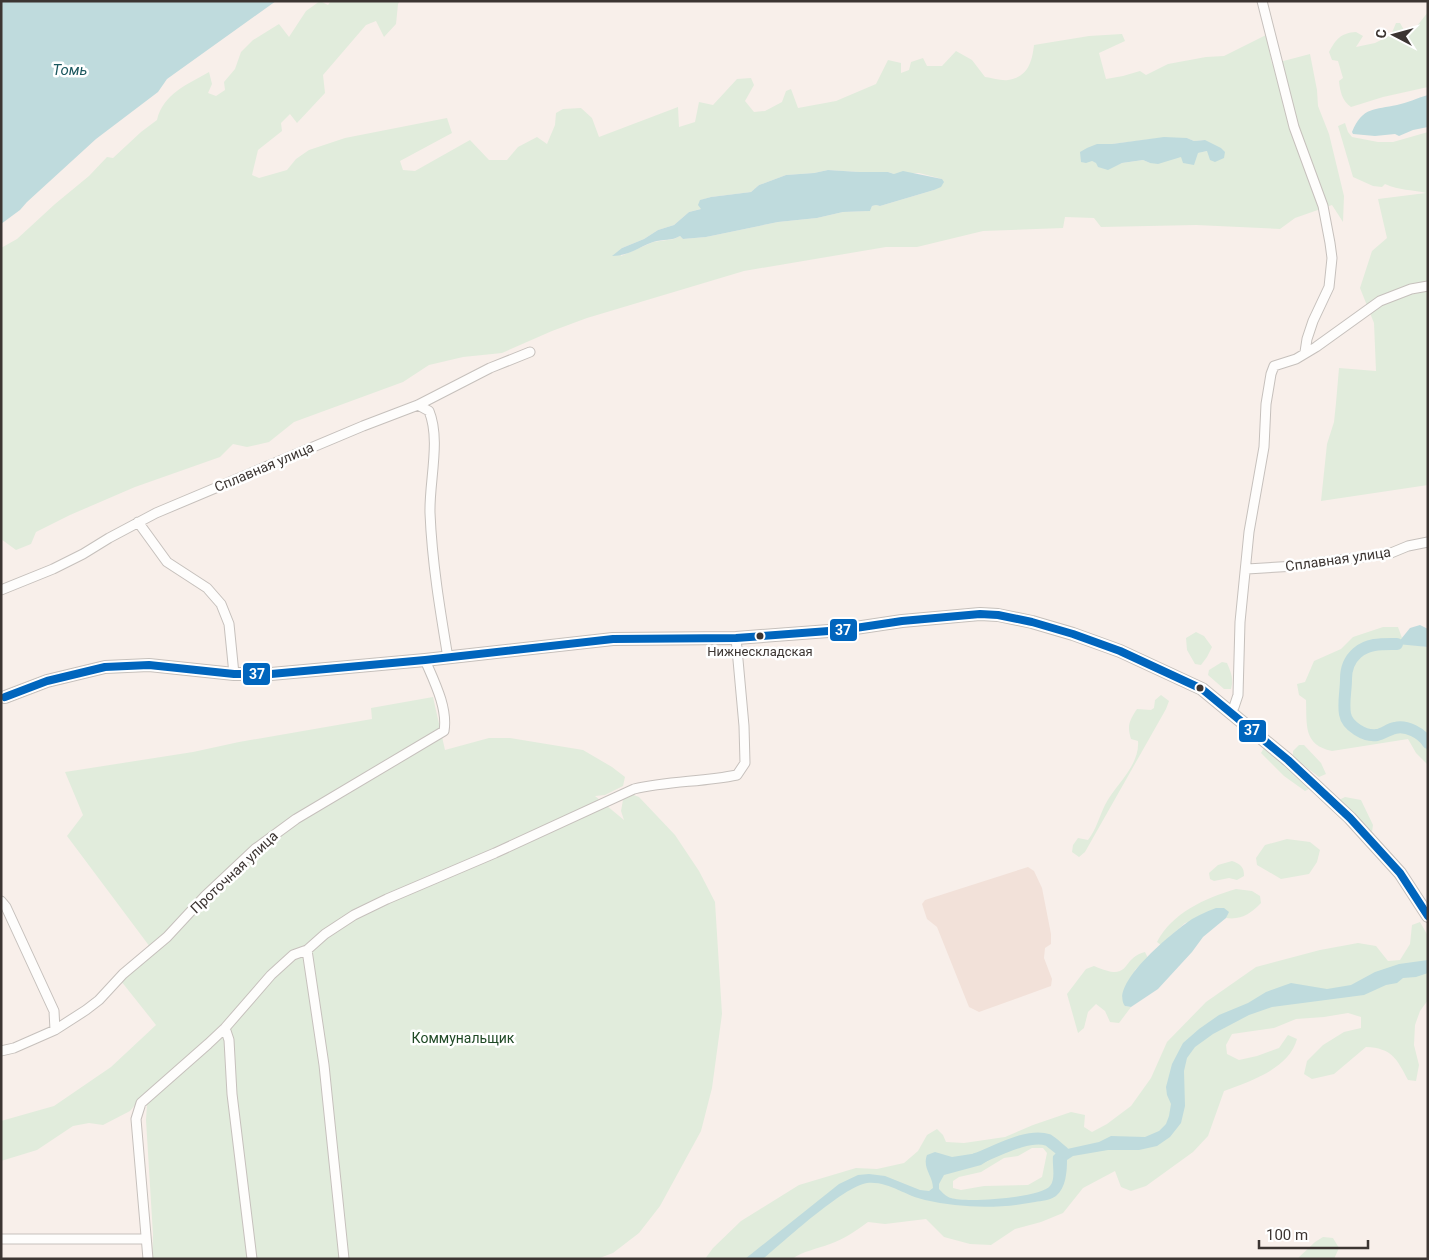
<svg xmlns="http://www.w3.org/2000/svg" width="1429" height="1260" font-family="Roboto,sans-serif">
  <style>
    .built { fill: #f2e1d9 }
    .green { fill: #e1ecdc; fill-rule: evenodd }
    .water { fill: #bfdbdd }
    .lines { fill: none; stroke-linecap: round; stroke-linejoin: round }
    .river { stroke: #bfdbdd; stroke-width: 12 }
    .street-casing { stroke: #c6c0bc; stroke-width: 11 }
    .secondary-casing { stroke: #c6c0bc; stroke-width: 14 }
    .street { stroke: #fefdfc; stroke-width: 9 }
    .secondary { stroke: #fefdfc; stroke-width: 12 }
    .bus-1-casing { stroke: #fff; stroke-width: 11 }
    .bus-1 { stroke: #0065bd; stroke-width: 8 }
    .bus-dot { fill: #3c3532; stroke: #fff; stroke-width: 2 }
    .labels { text-anchor: middle; stroke-width: 5; stroke-linejoin: round; paint-order: stroke }
    .bus-label { font-size: 13px; fill: #3c3532; stroke: #fff }
    .street-label { font-size: 14px; fill: #3c3532; stroke: #fff }
    .park-label { font-size: 14px; fill: #1f4925; stroke: #fff }
    .water-label { font-size: 15px; font-style: italic; fill: #1c585f; stroke: #fff }
    .line-badge { stroke: #fff; stroke-width: 2 }
    .badge-label { font-size: 14px; text-anchor: middle; font-weight: bold; fill: #fff }
  </style>
  <rect width="100%" height="100%" fill="#f8efea"/>
  <path class="built" d="M1028,867L1034,871L1042,888L1051,934V944L1045,948L1044,958L1052,979L1051,986L979,1012L969,1007L937,927L927,919L922,904L925,900Z"/>
  <path class="green" d="M320,1L328,5L331,1H400L398,4L396,24L384,37L376,21L366,25L323,75L325,93L297,123L290,114L281,123L282,131L258,150L252,175L259,178L287,170L296,159L309,150L345,138L447,118L452,133L400,161L403,170L415,171L470,140L489,160H507L518,147L537,137L547,144L555,125L556,113L563,109L581,108L592,118L599,137L678,107L679,127L695,122L699,102L713,105L737,79L751,78L754,85L745,101L754,112L765,111L782,102L786,91L791,89L798,108L836,101L876,84L888,60L901,63V73L909,70L911,62L923,58L927,66H942L956,51L972,60L985,77C992,78 1002,81 1008,80C1028,77 1032,62 1034,45L1089,36L1122,34L1125,41L1099,53L1106,79L1123,76L1140,71L1146,75L1168,64L1206,57L1224,56L1266,35L1272,64L1310,54L1317,90L1318,106L1329,134L1344,196L1343,222L1332,205L1295,218L1280,229L1196,225L1101,227L1094,218L1065,217L1063,228L983,231L917,247H886L744,271L587,318L552,331L502,353L463,357L429,365L403,382L294,422L269,442L247,447L233,444L220,457L135,487L70,515L36,532L31,544L16,550L1,539V248L17,239L55,204L89,176L107,157L113,158L141,132L157,120C163,94 188,84 209,72L212,84L208,93L216,96L225,90L224,82L235,69L241,52L253,40L279,24L289,37L306,11ZM1161,138H1187L1194,141L1205,140L1207,151L1150,163L1143,160L1122,163L1112,167L1092,161L1097,144H1112ZM828,170L859,172H888L894,174L919,173L942,179L934,190L880,206L876,205L872,206L870,211L843,212L817,218L778,222L706,237L683,239L680,236L674,239L653,242L621,256L622,248L644,239L658,230L674,225L689,212L701,209V200L711,197L751,192L759,185L786,175L814,173Z
    M1428,12V87L1383,97L1351,107C1342,101 1340,91 1339,81L1343,78L1338,61L1332,60L1329,52C1336,39 1341,33 1356,32L1363,36L1356,47L1375,43L1391,35L1396,23H1400L1404,30L1417,26Z
    M1345,123L1348,132L1352,137L1378,142H1393L1428,132V485L1321,501L1327,444L1334,422L1336,403L1339,368L1376,371L1374,323L1360,288L1372,251L1387,238L1378,199L1426,193C1411,189 1400,191 1385,184L1382,187L1373,186L1353,177L1338,126Z
    M1383,627H1398L1402,638L1398,643L1428,647V765L1416,753L1408,739L1332,751C1303,745 1307,725 1306,700L1299,695L1297,684L1305,682L1314,661L1341,649L1353,637Z
    M1196,632L1204,636L1212,647L1207,657L1201,665L1195,664L1187,650L1186,638Z
    M1222,662L1227,663C1231,672 1234,679 1231,689H1224L1208,675L1209,670Z
    M1161,695L1169,701L1166,709L1085,852L1079,857L1072,852L1073,845L1078,838L1088,840C1096,830 1099,817 1105,805C1115,785 1140,766 1138,741L1131,739C1127,726 1129,721 1137,709L1151,710L1154,708L1155,700Z
    M433,697L445,750L489,738H510L583,750L612,767L625,777L623,786L605,795L595,796L624,820L621,811L623,800L631,794L639,797L675,835L699,871L715,902L722,1014L712,1088L701,1131L660,1206L639,1233L613,1253L597,1259H152L153,1235L146,1120L147,1104L189,1067L186,1058L141,1098L130,1111L103,1125L89,1123L73,1126L37,1150L1,1161V1121L54,1106L111,1067L156,1025L117,976L150,947L67,836L83,815L65,772L193,752L239,742L372,719L371,708Z
    M1299,745H1304L1321,763L1326,774L1319,777L1293,757V751Z
    M1265,746L1309,789L1305,791L1284,776L1261,753Z
    M1345,797L1361,800L1373,825L1372,832L1339,800Z
    M1287,839L1310,842L1320,850L1317,862L1309,874L1281,879L1257,865L1256,858L1265,845Z
    M1232,861C1240,864 1244,866 1244,876L1237,880L1229,878L1214,881L1210,879L1209,873L1218,865Z
    M1236,889L1252,891L1260,896L1261,903C1250,914 1242,920 1226,918L1228,912L1185,923L1161,945L1157,942C1172,913 1205,898 1236,889Z
    M1420,922L1428,936V1000L1420,1011L1415,1025L1414,1045L1419,1065L1416,1081L1408,1080C1397,1059 1392,1048 1366,1047L1334,1074L1312,1079L1304,1074L1307,1061L1323,1045L1344,1032L1361,1028V1017L1348,1013L1324,1017L1296,1019L1274,1028L1232,1034L1226,1045L1227,1054L1239,1060L1257,1056L1279,1048L1288,1035L1297,1039C1289,1069 1250,1081 1224,1091L1208,1136L1193,1152L1146,1186L1131,1191L1121,1187L1115,1171L1083,1188L1063,1213L1041,1222L1015,1229L991,1245L970,1244L944,1237L926,1219L885,1224L868,1222C856,1231 844,1239 830,1244C817,1249 803,1251 792,1259H705L713,1248L741,1221L799,1185L856,1168L877,1169L904,1163L918,1151L927,1135L937,1129L943,1135L946,1142L964,1143L1005,1137L1033,1125L1071,1112L1085,1115L1084,1127L1092,1132L1107,1124L1131,1106L1151,1078L1167,1042L1206,1002L1256,967L1320,950L1358,943L1376,946L1388,961L1400,960L1410,944L1412,925ZM1032,1148H1043L1047,1153L1042,1177L1028,1185L984,1186L961,1190L953,1188V1181L959,1177L981,1172L1004,1158L1018,1156Z
    M1145,952L1148,958L1135,970L1125,1006L1131,1007L1119,1023L1110,1022L1105,1011L1096,1004L1088,1012L1084,1028L1078,1033L1067,994L1086,969L1094,966C1133,983 1119,959 1145,952Z
    M1323,1237L1333,1238L1339,1248L1334,1259H1297L1315,1242Z"/>
  <path class="water" d="M1,1H276L167,79L158,92L96,139L27,202L20,210L1,224Z
    M1428,95V127L1413,130L1399,136L1395,134L1375,136L1353,134L1352,132C1363,106 1375,110 1397,105C1407,103 1417,98 1428,95Z
    M1164,137L1187,138L1194,141L1205,140L1221,148L1225,152L1224,158L1215,162L1210,160L1207,151L1198,153L1194,165L1183,163L1181,157L1158,164L1150,163L1143,160L1122,163L1108,170L1098,167L1096,163L1092,161L1086,163L1081,162L1080,152L1087,148L1097,144H1112Z
    M828,170L859,172H888L894,174L903,171L942,179L944,182L941,187L934,190L880,206L876,205L872,206L870,211L843,212L817,218L778,222L706,237L683,239L680,236C672,241 663,239 653,242C639,247 628,256 612,256L622,248L644,239L658,230L674,225L689,212L701,209L698,205L700,200L711,197L751,192L759,185L786,175L814,173Z
    M1420,625L1428,629V647L1397,644L1410,628Z
    M1216,908H1224L1229,912L1226,918L1203,937L1192,952L1158,989L1131,1007L1125,1006C1109,985 1169,936 1185,924C1194,917 1205,912 1216,908Z
    M1428,960V973L1416,977L1403,978L1397,983L1386,985L1364,995L1272,1007L1249,1015L1213,1034L1195,1047L1187,1058L1184,1071L1185,1106L1181,1123L1170,1137L1157,1146L1139,1150H1108L1073,1156L1067,1160C1067,1171 1066,1188 1056,1196C1051,1200 1041,1201 1035,1202C998,1209 961,1208 925,1200C905,1196 889,1181 867,1183C844,1186 783,1242 763,1259H745L839,1184L858,1175L869,1174L885,1176L920,1190L929,1191L933,1188C933,1176 922,1168 927,1155L935,1152L952,1157L991,1151L993,1154L992,1158L981,1165L944,1175L939,1184V1189C942,1192 946,1197 951,1198C965,1203 1041,1198 1050,1186C1056,1179 1052,1165 1053,1156L1058,1151L1099,1142L1111,1136L1145,1137L1159,1131L1166,1124L1169,1116L1171,1104L1167,1095L1166,1087L1172,1064L1183,1043L1199,1029L1219,1015L1248,1003L1266,992L1291,983L1327,989L1351,985L1375,972L1399,964Z"/>
  <g class="lines">
    <path class="river" d="M1397,644C1383,644 1368,643 1357,653C1349,660 1346,668 1346,679C1346,691 1343,702 1345,714C1347,726 1365,737 1377,735C1383,734 1389,729 1395,728C1406,725 1422,733 1428,743
      M976,1159C995,1152 1028,1133 1048,1140C1053,1143 1058,1148 1063,1152"/>
    <g class="street-casing">
      <path id="street" d="M1262,1L1294,127L1323,206L1330,243L1332,258L1329,287L1313,321L1307,339L1305,352
        M418,405L429,411C441,440 429,482 430,513C432,562 440,610 448,658
        M138,522L167,562L207,588L221,604L229,624L234,674
        M1247,569L1296,566L1391,553L1408,546L1428,542
        M1,590L53,569L83,554L109,538L156,513L363,426L418,405L490,368L530,352
        M1231,712L1234,707L1238,695L1240,622L1249,532L1264,447L1266,404L1271,374L1274,366L1296,359L1316,347L1380,301L1411,289L1428,286
        M1,901L6,907L54,1011L55,1030
        M307,950L324,1065L344,1259
        M225,1028L229,1040L232,1094L252,1259
        M1,1051L14,1048L55,1030L86,1010L99,1000L123,974L167,937L205,896L255,849L296,819L444,731C448,708 434,681 425,660
        M1,1239H146
        M148,1259L136,1119L141,1103L208,1044L225,1028L271,975L293,955L307,950L325,934L354,915L387,899L495,853L634,789C668,781 703,782 737,775L745,763L744,726L736,638"/>
    </g>
    <g class="secondary-casing">
      <path id="secondary" d="M5,697L47,681L105,667L149,665L234,674H271L425,660L613,639L736,638L842,630L902,621L980,614L998,615L1032,622L1073,634L1120,651L1202,689L1288,760L1350,818L1400,873L1428,916"/>
    </g>
    <use href="#street" class="street"/>
    <use href="#secondary" class="secondary"/>
    <g class="bus-1-casing">
      <path id="bus-1" d="M5,697L47,681L105,667L149,665L234,674H271L425,660L613,639L736,638L842,630L902,621L980,614L998,615L1032,622L1073,634L1120,651L1202,689L1288,760L1350,818L1400,873L1428,916"/>
    </g>
    <use href="#bus-1" class="bus-1"/>
  </g>
  <g class="bus-dot">
    <circle cx="760" cy="636" r="4.5"/>
    <circle cx="1200" cy="688" r="4.5"/>
  </g>
  <g class="labels">
    <g class="bus-label">
      <text x="760" y="656">Нижнескладская</text>
    </g>
    <g class="street-label">
      <text transform="translate(264 467) rotate(-23)" y="5">Сплавная улица</text>
      <text transform="translate(1338 559) rotate(-8)" y="5">Сплавная улица</text>
      <text transform="translate(234 872) rotate(-43)" y="5">Проточная улица</text>
    </g>
    <g class="park-label">
      <text x="463" y="1043">Коммунальщик</text>
    </g>
    <g class="water-label">
      <text x="70" y="75">Томь</text>
    </g>
  </g>
  <g class="line-badge">
    <rect x="829" y="618" width="29" height="24" rx="5" fill="#0065bd"/>
    <rect x="242" y="662" width="29" height="24" rx="5" fill="#0065bd"/>
    <rect x="1238" y="719" width="29" height="24" rx="5" fill="#0065bd"/>
  </g>
  <g class="badge-label">
    <text x="843" y="635">37</text>
    <text x="257" y="679">37</text>
    <text x="1252" y="735">37</text>
  </g>
  <rect width="1429" height="1260" fill="none" stroke="#3c3532" stroke-width="5"/>
  <g transform="translate(1394 35) rotate(276)" stroke="#ffffff" stroke-width="4" paint-order="stroke">
  <path d="M0-4L9 19L0 12L-9 19Z" fill="#3c3532"/>
  <text y="-8" font-size="14" font-weight="bold" text-anchor="middle" fill="#3c3532">С</text>
  </g>
  <path d="M1259 1240v8h109v-8" fill="none" stroke="#3c3532" stroke-width="2.5"/>
  <text x="1266" y="1240" font-size="15" fill="#3c3532" stroke="#ffffff" stroke-width="4" paint-order="stroke">100 m</text>
</svg>
